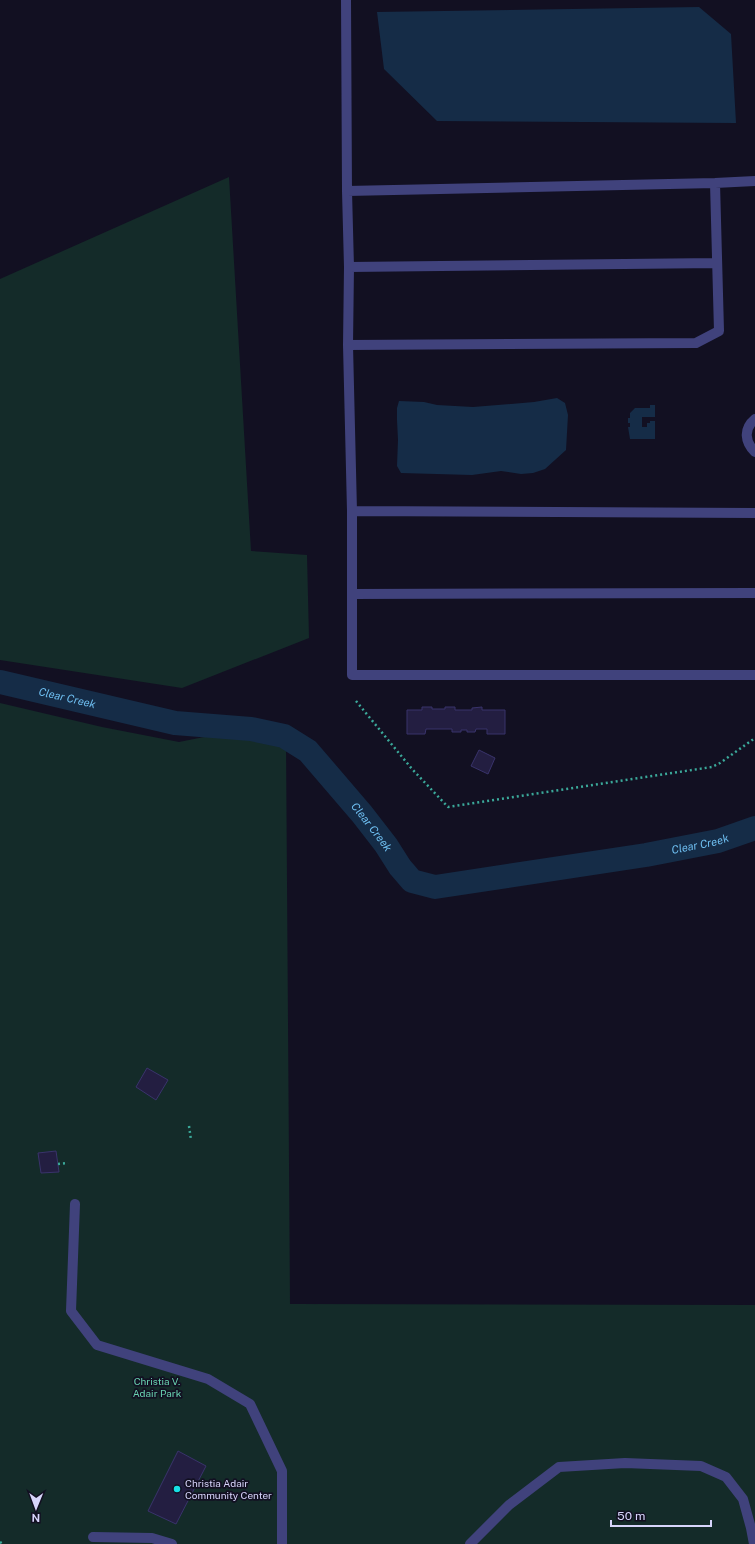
<svg xmlns="http://www.w3.org/2000/svg" width="755" height="1544" font-family="'Public Sans',sans-serif">
  <style>
    .green { fill: #142b29 }
    .water { fill: #152c47 }
    .lines { fill: none; stroke-linecap: round; stroke-linejoin: round }
    .river { stroke: #152c47; stroke-width: 24 }
    .building { fill: #231e41; stroke: #39336b }
    .path { stroke: #3ba99a; stroke-width: 2.5; stroke-dasharray: 2 3; stroke-linecap: butt }
    .minor { stroke: #40427c; stroke-width: 10 }
    .poi-dot { fill: #17e0e5; stroke: #121022; stroke-width: 1.5 }
    .labels { text-anchor: middle; stroke-width: 3.5; stroke-linejoin: round; paint-order: stroke }
    .park-label { font-size: 10px; fill: #69d3b1; stroke: #121022 }
    .poi-label { font-size: 10px; fill: #d7d5fb; stroke: #121022; text-anchor: start }
    .water-label { font-size: 11px; font-style: italic; fill: #6ebef0; stroke: #121022 }
  </style>
  <rect width="100%" height="100%" fill="#121022"/>
  <path class="green" d="M229,177L251,551L307,555L309,638L182,688L0,660V279Z
    M0,703L102,727L179,742L229,732L286,740L290,1304L755,1305V1544H0Z"/>
  <path class="water" d="M699,7L731,34L736,123L437,121L384,69L377,12Z
    M557,398L565,403L568,415L566,450L545,469L533,473L521,474L501,471L472,475L401,473L397,466L398,440L397,420V408L399,401L424,402L437,405L473,407L534,402Z
    M650,405H655V417H642V427H647V423H650V421H655V439H630L628,427H630V423H628V418H630V413L635,408H650Z"/>
  <g class="lines">
    <path class="river" id="s1" d="M0,682L175,723L251,729L284,736L308,751L362,814L386,845L400,867L412,881L435,887L646,855L718,841L755,828"/>
  </g>
  <path class="building" d="M422,707H432V709H445V707H455V710H472V708L482,707V710H505V734H487V729H476L475,732H467V730H461V732H452V729H426L425,734H407V710H422Z
    M479,750L495,758L488,774L471,766Z
    M147,1068L168,1080L156,1100L136,1087Z
    M56,1151L59,1172L41,1173L38,1153Z
    M178,1451L206,1466L176,1524L148,1511Z"/>
  <g class="lines">
    <path class="path" d="M356,701L412,769L448,807L712,767L720,763L755,738
      M189,1126L191,1140
      M58,1164L68,1163
      M0,1542L3,1544"/>
    <path class="minor" d="M346,0L347,191
      M715,183L719,331L696,343L348,345L349,267L347,191L715,183L755,181
      M349,267L717,263
      M348,345L352,511
      M755,419C743,429 745,442 755,452
      M755,513L352,511V675H755
      M352,594L755,593
      M75,1204L71,1311L97,1345L208,1379L250,1404L282,1471V1544
      M93,1537L152,1538L172,1544
      M470,1544L509,1505L559,1467L625,1463L701,1466L726,1477L743,1499L751,1528L754,1544"/>
  </g>
  <circle class="poi-dot" cx="177" cy="1489" r="4"/>
  <g class="labels">
    <g class="park-label">
      <text x="157" y="1385">Christia V.<tspan x="157" dy="12">Adair Park</tspan></text>
    </g>
    <g class="poi-label">
      <text x="185" y="1487">Christia Adair<tspan x="185" dy="12">Community Center</tspan></text>
    </g>
    <g class="water-label">
      <text dy="4" stroke="none"><textPath href="#s1" startOffset="69">Clear Creek</textPath></text>
      <text dy="4" stroke="none"><textPath href="#s1" startOffset="417">Clear Creek</textPath></text>
      <text dy="4" stroke="none"><textPath href="#s1" startOffset="777">Clear Creek</textPath></text>
    </g>
  </g>
  <g transform="translate(36 1508) rotate(181)" stroke="#121022" stroke-width="3" paint-order="stroke">
  <path d="M0-3L7 15L0 10L-7 15Z" fill="#d7d5fb"/>
  <text y="-6" font-size="11" font-weight="bold" text-anchor="middle" fill="#d7d5fb">N</text>
  </g>
  <path d="M611 1520v6h100v-6" fill="none" stroke="#d7d5fb" stroke-width="2"/>
  <text x="617" y="1520" font-size="12" fill="#d7d5fb" stroke="#121022" stroke-width="3" paint-order="stroke">50 m</text>
</svg>
